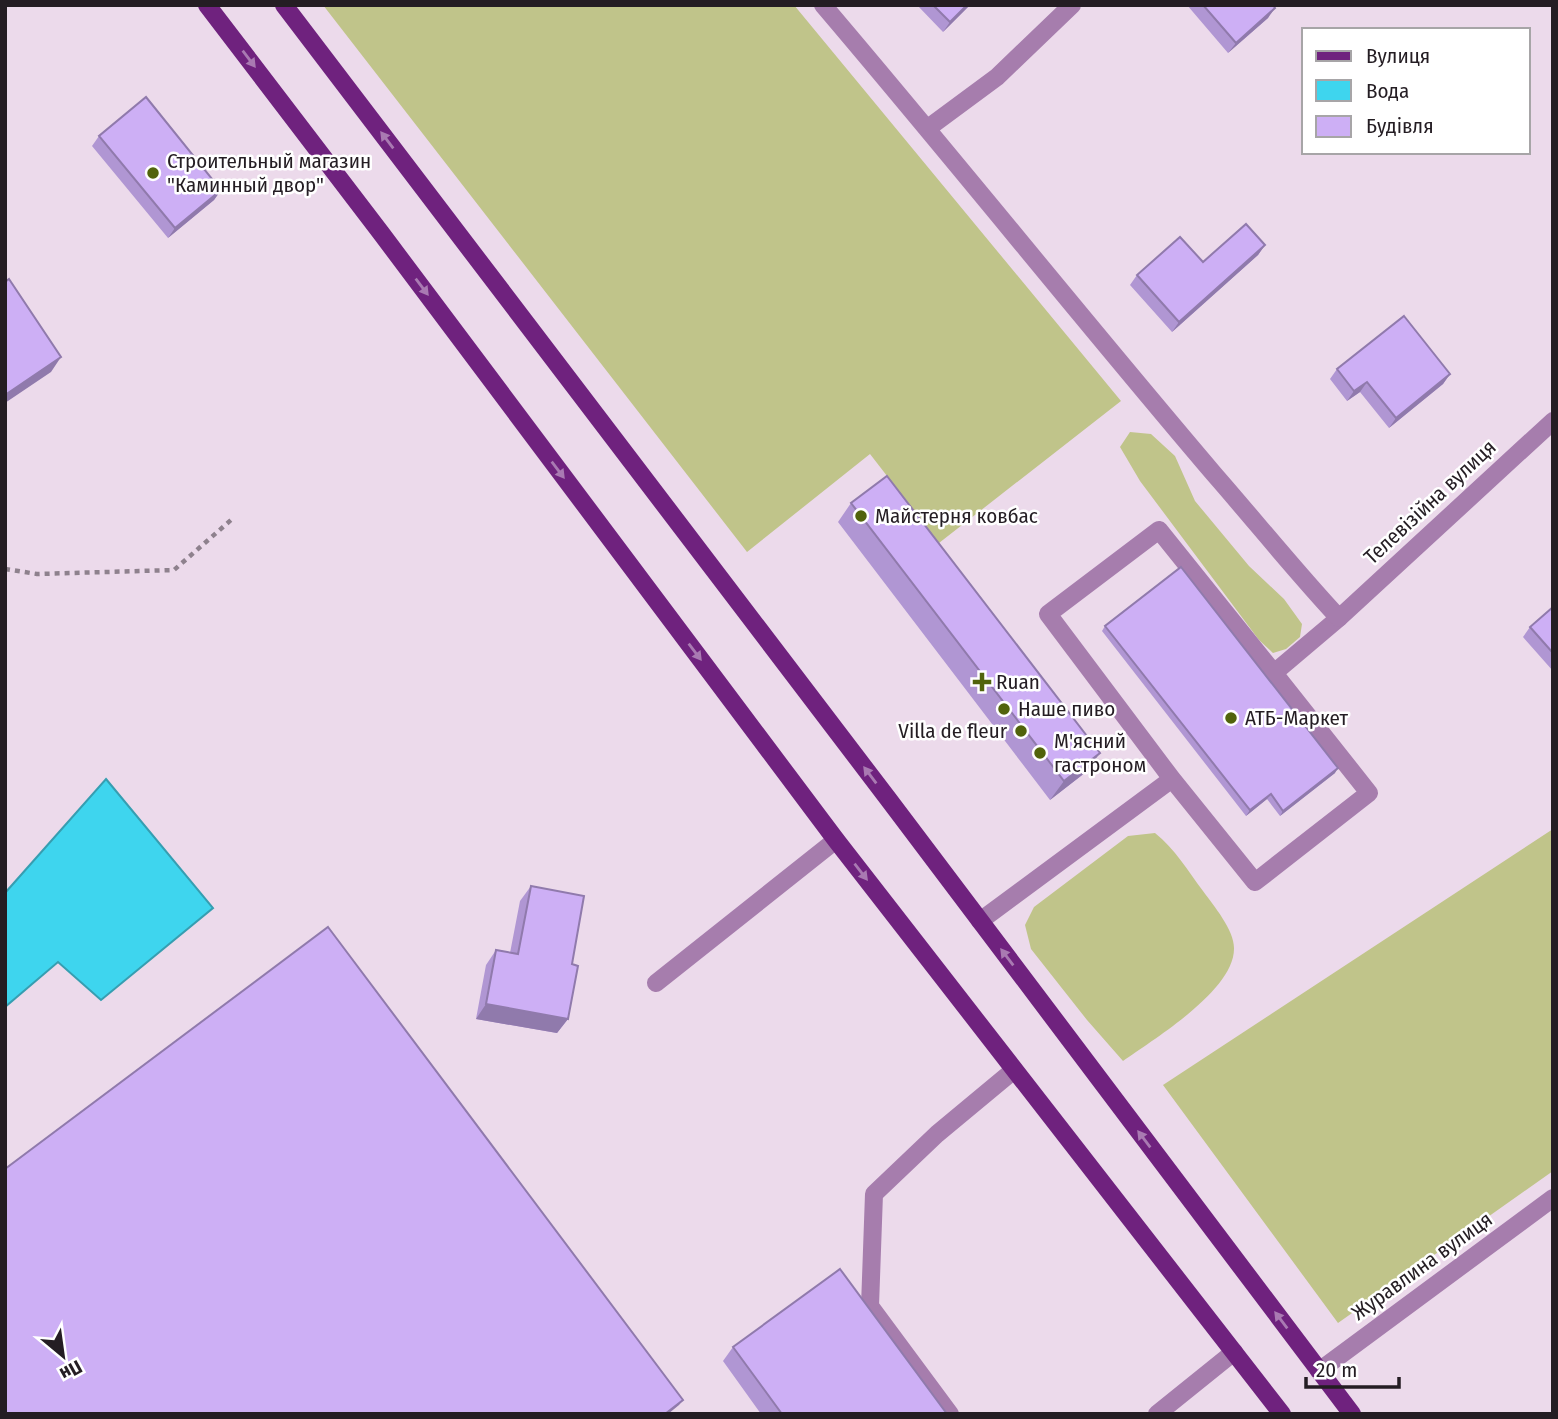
<svg xmlns="http://www.w3.org/2000/svg" width="1558" height="1419" font-family="'Fira Sans Condensed',sans-serif">
  <style>
    .grass { fill: #c0c48a }
    .water { fill: #3ed5ee; stroke: #369eb1; stroke-width: 2 }
    .lines { fill: none; stroke-linecap: round; stroke-linejoin: round }
    .path { stroke: #8e818d; stroke-width: 4.5; stroke-dasharray: 5 5; stroke-linecap: butt }
    .service { stroke: #a67dad; stroke-width: 18 }
    .minor { stroke: #a67dad; stroke-width: 18 }
    .primary { stroke: #6f227e; stroke-width: 18 }
    .wall { fill: #b096d3 }
    .shaded-wall { fill: #907aac }
    .building { fill: #cdaff5; stroke: #907aac; stroke-width: 2 }
    .oneway { fill: #a97ab2 }
    .poi-dot { fill: #51630c; stroke: #fff; stroke-width: 2.5 }
    .labels { text-anchor: middle; stroke-width: 5; stroke-linejoin: round; paint-order: stroke }
    .poi-label { font-size: 21px; fill: #241d23; stroke: #fff; text-anchor: start }
    .street-label { font-size: 21px; fill: #241d23; stroke: #fff }
  </style>
  <rect width="100%" height="100%" fill="#ecdaeb"/>
  <path class="grass" d="M323,5H794L1121,401L939,543L870,454L747,552Z
    M1130,432L1151,434L1175,456L1195,501L1249,566L1284,599L1302,624L1300,637L1286,649L1273,653L1259,640L1140,481L1120,447Z
    M1553,829V1171L1338,1323L1163,1085Z
    M1155,833C1175,849 1188,871 1203,891C1214,906 1234,930 1234,948C1235,990 1154,1039 1123,1061L1087,1020L1031,949L1025,925L1034,907L1128,836Z"/>
  <path class="water" d="M106,779L213,908L101,1000L58,962L5,1007V893Z"/>
  <g class="lines">
    <path class="path" d="M5,569L37,574L174,570L231,520"/>
    <path class="service" d="M1172,779L1255,882L1369,793L1274,673
      M980,921L1172,779L1048,614L1159,530L1274,673L1339,618
      M656,983L836,840
      M950,1414L870,1306L874,1194L937,1134L1014,1070
      M1157,1414L1234,1352"/>
    <path class="minor" d="M823,5C955,160 1082,319 1214,474C1256,522 1296,572 1339,618L1553,421
      M928,128L997,77L1072,5
      M1319,1371L1553,1198"/>
    <path class="primary" d="M207,5L381,233L836,840L1282,1414
      M284,5L889,800L1352,1414"/>
  </g>
  <path class="wall" d="M917,5H970L943,32Z
    M1187,5H1273L1268,18L1228,53Z
    M99,136L221,190L214,200L168,238L92,146Z
    M1265,245L1258,255L1172,332L1130,285L1137,275L1203,262Z
    M1337,369L1450,374L1443,384L1389,428L1360,392L1347,401L1330,379Z
    M851,503L1086,772L1050,800L838,522Z
    M1553,607V671L1523,637L1530,627Z
    M1105,626L1335,773L1280,816L1267,799L1246,816L1102,631Z
    M531,886L572,964L568,1019L557,1033L476,1019L486,965L496,950L510,953L520,901Z
    M733,1347L947,1414H761L723,1361Z"/>
  <path class="shaded-wall" d="M967,5H970L943,32L950,22Z
    M1275,8L1268,18L1228,53L1236,43Z
    M221,190L214,200L168,238L175,228Z
    M1265,245L1258,255L1172,332L1179,322Z
    M61,357L51,372L5,403V395Z
    M1450,374L1443,384L1389,428L1396,418Z
    M1367,382L1360,392L1347,401L1354,391Z
    M1100,753L1086,772L1050,800L1064,781Z
    M1338,768L1335,773L1280,816L1283,811Z
    M1271,794L1267,799L1246,816L1250,810Z
    M486,1004L568,1019L557,1033L476,1019Z
    M683,1400L679,1405L668,1414H665Z"/>
  <path class="building" d="M933,5H967L950,22Z
    M1203,5H1273L1275,8L1236,43Z
    M146,97L221,190L175,228L99,136Z
    M1246,224L1265,245L1179,322L1137,275L1180,237L1203,262Z
    M9,279L61,357L5,395V282Z
    M1404,316L1450,374L1396,418L1367,382L1354,391L1337,369Z
    M887,476L1100,753L1064,781L851,503Z
    M1181,567L1338,768L1283,811L1271,794L1250,810L1105,626Z
    M1553,607V653L1530,627Z
    M531,886L584,896L572,964L578,966L568,1019L486,1004L496,950L518,954Z
    M328,927L683,1400L665,1414H5V1169Z
    M840,1269L947,1414H782L733,1347Z"/>
  <defs><path id="oneway-solid" d="M-6-.8H1V-3.2L6.5 0L1 3.2V.8H-6Z" transform="scale(1.75)"/></defs>
  <g class="oneway">
    <use href="#oneway-solid" transform="translate(249 59) rotate(53)"/>
    <use href="#oneway-solid" transform="translate(387 140) rotate(-127)"/>
    <use href="#oneway-solid" transform="translate(422 287) rotate(53)"/>
    <use href="#oneway-solid" transform="translate(558 470) rotate(53)"/>
    <use href="#oneway-solid" transform="translate(695 652) rotate(53)"/>
    <use href="#oneway-solid" transform="translate(870 775) rotate(-127)"/>
    <use href="#oneway-solid" transform="translate(861 872) rotate(52)"/>
    <use href="#oneway-solid" transform="translate(1007 957) rotate(-127)"/>
    <use href="#oneway-solid" transform="translate(1144 1139) rotate(-127)"/>
    <use href="#oneway-solid" transform="translate(1281 1320) rotate(-127)"/>
  </g>
  <g class="poi-dot">
    <circle cx="153" cy="173" r="7"/>
    <circle cx="861" cy="516" r="7"/>
    <path d="M978.5 671.5h7v7h7v7h-7v7h-7v-7h-7v-7h7z"/>
    <circle cx="1004" cy="709" r="7"/>
    <circle cx="1231" cy="718" r="7"/>
    <circle cx="1021" cy="731" r="7"/>
    <circle cx="1040" cy="753" r="7"/>
  </g>
  <g class="labels">
    <g class="poi-label">
      <text x="167" y="168">Строительный магазин<tspan x="167" dy="24">"Каминный двор"</tspan></text>
      <text x="875" y="523">Майстерня ковбас</text>
      <text x="996" y="689">Ruan</text>
      <text x="1018" y="716">Наше пиво</text>
      <text x="1245" y="725">АТБ-Маркет</text>
      <text x="1007" y="738" text-anchor="end">Villa de fleur</text>
      <text x="1054" y="748">М'ясний<tspan x="1054" dy="24">гастроном</tspan></text>
    </g>
    <g class="street-label">
      <text transform="translate(1430 502) rotate(-43)" y="7">Телевізійна вулиця</text>
      <text transform="translate(1422 1266) rotate(-36)" y="7">Журавлина вулиця</text>
    </g>
  </g>
  <rect width="1558" height="1419" fill="none" stroke="#241d23" stroke-width="14"/>
  <rect x="1302" y="28" width="228" height="126" fill="#ffffff" stroke="#a7a5a7" stroke-width="2"/>
  <rect x="1316" y="51" width="35" height="10" fill="#6f227e" stroke="#a7a5a7" stroke-width="2"/>
  <text x="1366" y="63" font-size="21" fill="#241d23">Вулиця</text>
  <rect x="1316" y="80" width="35" height="21" fill="#3ed5ee" stroke="#a7a5a7" stroke-width="2"/>
  <text x="1366" y="98" font-size="21" fill="#241d23">Вода</text>
  <rect x="1316" y="116" width="35" height="21" fill="#cdaff5" stroke="#a7a5a7" stroke-width="2"/>
  <text x="1366" y="133" font-size="21" fill="#241d23">Будівля</text>
  <g transform="translate(63 1356) rotate(151)" stroke="#ffffff" stroke-width="5" paint-order="stroke">
  <path d="M0-5L12 26L0 18L-12 26Z" fill="#241d23"/>
  <text y="-10" font-size="19" font-weight="bold" text-anchor="middle" fill="#241d23">Пн</text>
  </g>
  <path d="M1306 1377v10h93v-10" fill="none" stroke="#241d23" stroke-width="3.5"/>
  <text x="1316" y="1377" font-size="21" fill="#241d23" stroke="#ffffff" stroke-width="5" paint-order="stroke">20 m</text>
</svg>
